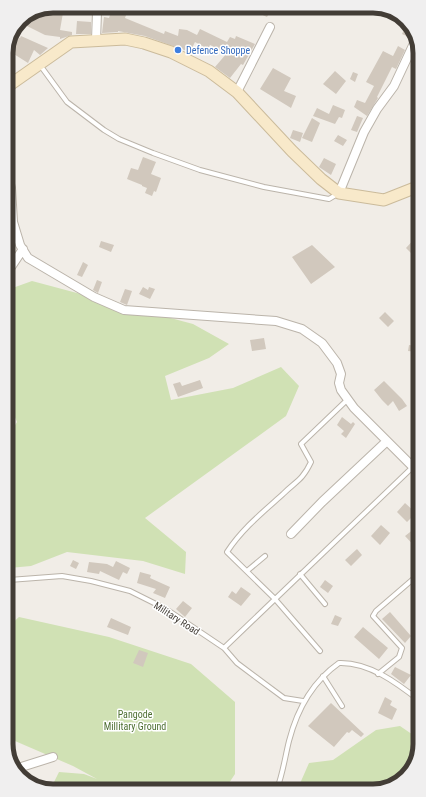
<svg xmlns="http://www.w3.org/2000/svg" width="426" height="797" font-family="'Roboto Condensed',sans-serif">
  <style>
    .green { fill: #d0e1b4 }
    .building { fill: #d1c8bd }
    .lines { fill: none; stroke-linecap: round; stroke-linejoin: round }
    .lane-casing { stroke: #bbb4aa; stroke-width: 6 }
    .street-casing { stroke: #bbb4aa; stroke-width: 10 }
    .secondary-casing { stroke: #cbbb9b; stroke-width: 13 }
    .lane { stroke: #fff; stroke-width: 4 }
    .street { stroke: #fff; stroke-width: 8 }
    .secondary { stroke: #f8e9ca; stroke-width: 11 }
    .shop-dot { fill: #3f7fe0; stroke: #fff; stroke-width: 1.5 }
    .labels { text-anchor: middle; stroke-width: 3; stroke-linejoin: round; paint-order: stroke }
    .shop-label { font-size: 10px; fill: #366cbe; stroke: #fff; text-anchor: start }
    .street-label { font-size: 10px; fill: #433d36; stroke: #fff }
    .park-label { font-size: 10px; fill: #4d6e31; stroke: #fff }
    .rim { fill: none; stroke: #433d36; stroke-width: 5 }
  </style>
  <rect width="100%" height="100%" fill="#f1ede7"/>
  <path class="green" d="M32,281L193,324L229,344L209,358L165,376L171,400L233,388L281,367L299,386L286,416L145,518L186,552L185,574L143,561L67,552L31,566L9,568L8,436L17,422L8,401L7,290Z
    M19,617L109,637L191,664L235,702V774L225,789L55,791L52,786L59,772L84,774L97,779L73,766L15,741L10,737L9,626Z
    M400,726L419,739L407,775L391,787L298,788L309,763L333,760L376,730Z"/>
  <path class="building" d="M52,6L64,7L60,30L72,32V35L60,39V37L45,35L27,26L33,14L40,11L50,16Z
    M113,6H129L125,18L164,34L165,31L178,36L179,29L187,30L197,35L200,29L227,42L230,37L235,39L236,36L255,44L243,65L241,64L230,78L215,67L227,53L210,45L208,49L195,42L190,52L145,36L118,31V32L102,33L104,17L109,18Z
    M256,6H273L267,17L254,11Z
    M77,21L91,22V34H76Z
    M407,23L414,32L411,38L402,34Z
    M13,35L20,38L21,36L48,48L40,55L34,50L28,63L6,49Z
    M398,46L405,50L396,69L392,67L377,97L378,98L367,116L354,107L357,100L365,103L374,86L366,82L383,51L393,56Z
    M273,68L291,78L284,91L296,96L291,108L260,89Z
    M335,71L346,81L336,94L323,84Z
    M353,72L358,74L355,82L350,79Z
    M333,105L345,110L342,118L339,117L335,124L313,116L317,108L329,114Z
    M357,116L363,118L357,132L351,130Z
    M312,118L320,123L312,142L302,138Z
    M293,130L303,133L300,142L290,138Z
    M338,135L347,140L343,146L334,141Z
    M143,157L156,162L151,174L161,178L156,192L154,191L152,196L145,193L147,188L142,186V185L127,179L131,168L138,170Z
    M324,158L336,164L331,175L319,167Z
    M417,236V248L412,254L406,248Z
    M101,241L114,245L111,252L99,247Z
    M312,245L335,267L311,284L292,257Z
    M83,262L88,265L82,277L77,275Z
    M97,280L102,282L98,293L93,290Z
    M143,287L148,290L149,287L155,289L150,299L139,294Z
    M125,289L132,291L127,305L120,302Z
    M385,312L394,321L388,327L379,318Z
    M264,338L266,349L252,351L250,340Z
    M409,345L418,346V352L408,351Z
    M200,380L203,388L178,397L173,384L180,382L182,386Z
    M384,381L402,399L407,406L399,411L393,401L388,406L382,400L374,390Z
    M342,417L351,424L353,422L355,424L346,438L341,434L344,431L337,425Z
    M405,503L416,513L407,522L397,512Z
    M381,525L390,533L380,545L371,536Z
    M414,529L419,535V551L405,536Z
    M357,549L362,555L351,566L345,560Z
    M73,560L79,563L76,569L70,566Z
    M116,561L130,568L127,574L123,572L119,580L100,571L99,574L87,572L89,562L107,564L113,567Z
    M140,572L151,575L150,578L170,587L165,598L153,593L156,589L137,583Z
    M325,580L333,586L328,593L320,587Z
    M241,587L251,594L241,606L228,597L232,591L236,594Z
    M183,601L192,608L185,617L176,609Z
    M390,612L411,636L405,643L382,619Z
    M335,615L342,618L338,626L331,624Z
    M111,618L131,627L128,635L107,627Z
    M363,627L388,648L379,659L354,637Z
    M139,650L148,653L143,667L133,663Z
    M395,667L411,675L404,684L391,674Z
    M385,697L392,701L390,705L397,709L392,720L378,713Z
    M331,703L364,734L361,737L352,730L349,733L347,732L334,747L308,726Z"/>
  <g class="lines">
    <g class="lane-casing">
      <path id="lane" d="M40,65L67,102L104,130L119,139L153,153L200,170L264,187L329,199L339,193
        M413,467L419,474
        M247,571L265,556
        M300,574L325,604
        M9,580L62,576L91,581L130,591L166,609L224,648L237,663L284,698L303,701
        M224,648L418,462
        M320,651L275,599L227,552C242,529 263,512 283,494C296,481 302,481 311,462L301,444L347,400
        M378,674L399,657L402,648L373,616L376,611L419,574
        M323,676L342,706
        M277,789C283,773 285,757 289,741C297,710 312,682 339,663C369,662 397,683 420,701"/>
    </g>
    <g class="street-casing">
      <path id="street" d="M95,6L97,12L96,40
        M237,92L270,27
        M7,172L11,188L13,222L20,245L28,258L94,297L124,310L276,321L302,329L322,343L337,363L341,374L339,383L341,390L354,408L413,467
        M339,193L364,132L377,109L394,86L416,39
        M7,273L23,249
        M291,534L322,502L387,441
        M15,769L53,757"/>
    </g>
    <g class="secondary-casing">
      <path id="secondary" d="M6,85L11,84L71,42L125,39L144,43L171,52L209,71L237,92L292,151L321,179L339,193L384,200L417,187"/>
    </g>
    <use href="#lane" class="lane"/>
    <use href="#street" class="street"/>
    <use href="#secondary" class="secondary"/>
  </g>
  <circle class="shop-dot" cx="178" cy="50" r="4"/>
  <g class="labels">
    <g class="shop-label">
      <text x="186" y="54">Defence Shoppe</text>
    </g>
    <g class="street-label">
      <text transform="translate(177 618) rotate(33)" y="4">Military Road</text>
    </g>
    <g class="park-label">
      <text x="135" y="718">Pangode<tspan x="135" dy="12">Millitary Ground</tspan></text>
    </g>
  </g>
  <path d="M0 0H426V797H0ZM53 13H373A40 40 0 0 1 413 53V744A40 40 0 0 1 373 784H53A40 40 0 0 1 13 744V53A40 40 0 0 1 53 13Z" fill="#f0efef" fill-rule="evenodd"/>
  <path class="rim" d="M53 13H373A40 40 0 0 1 413 53V744A40 40 0 0 1 373 784H53A40 40 0 0 1 13 744V53A40 40 0 0 1 53 13Z"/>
</svg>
